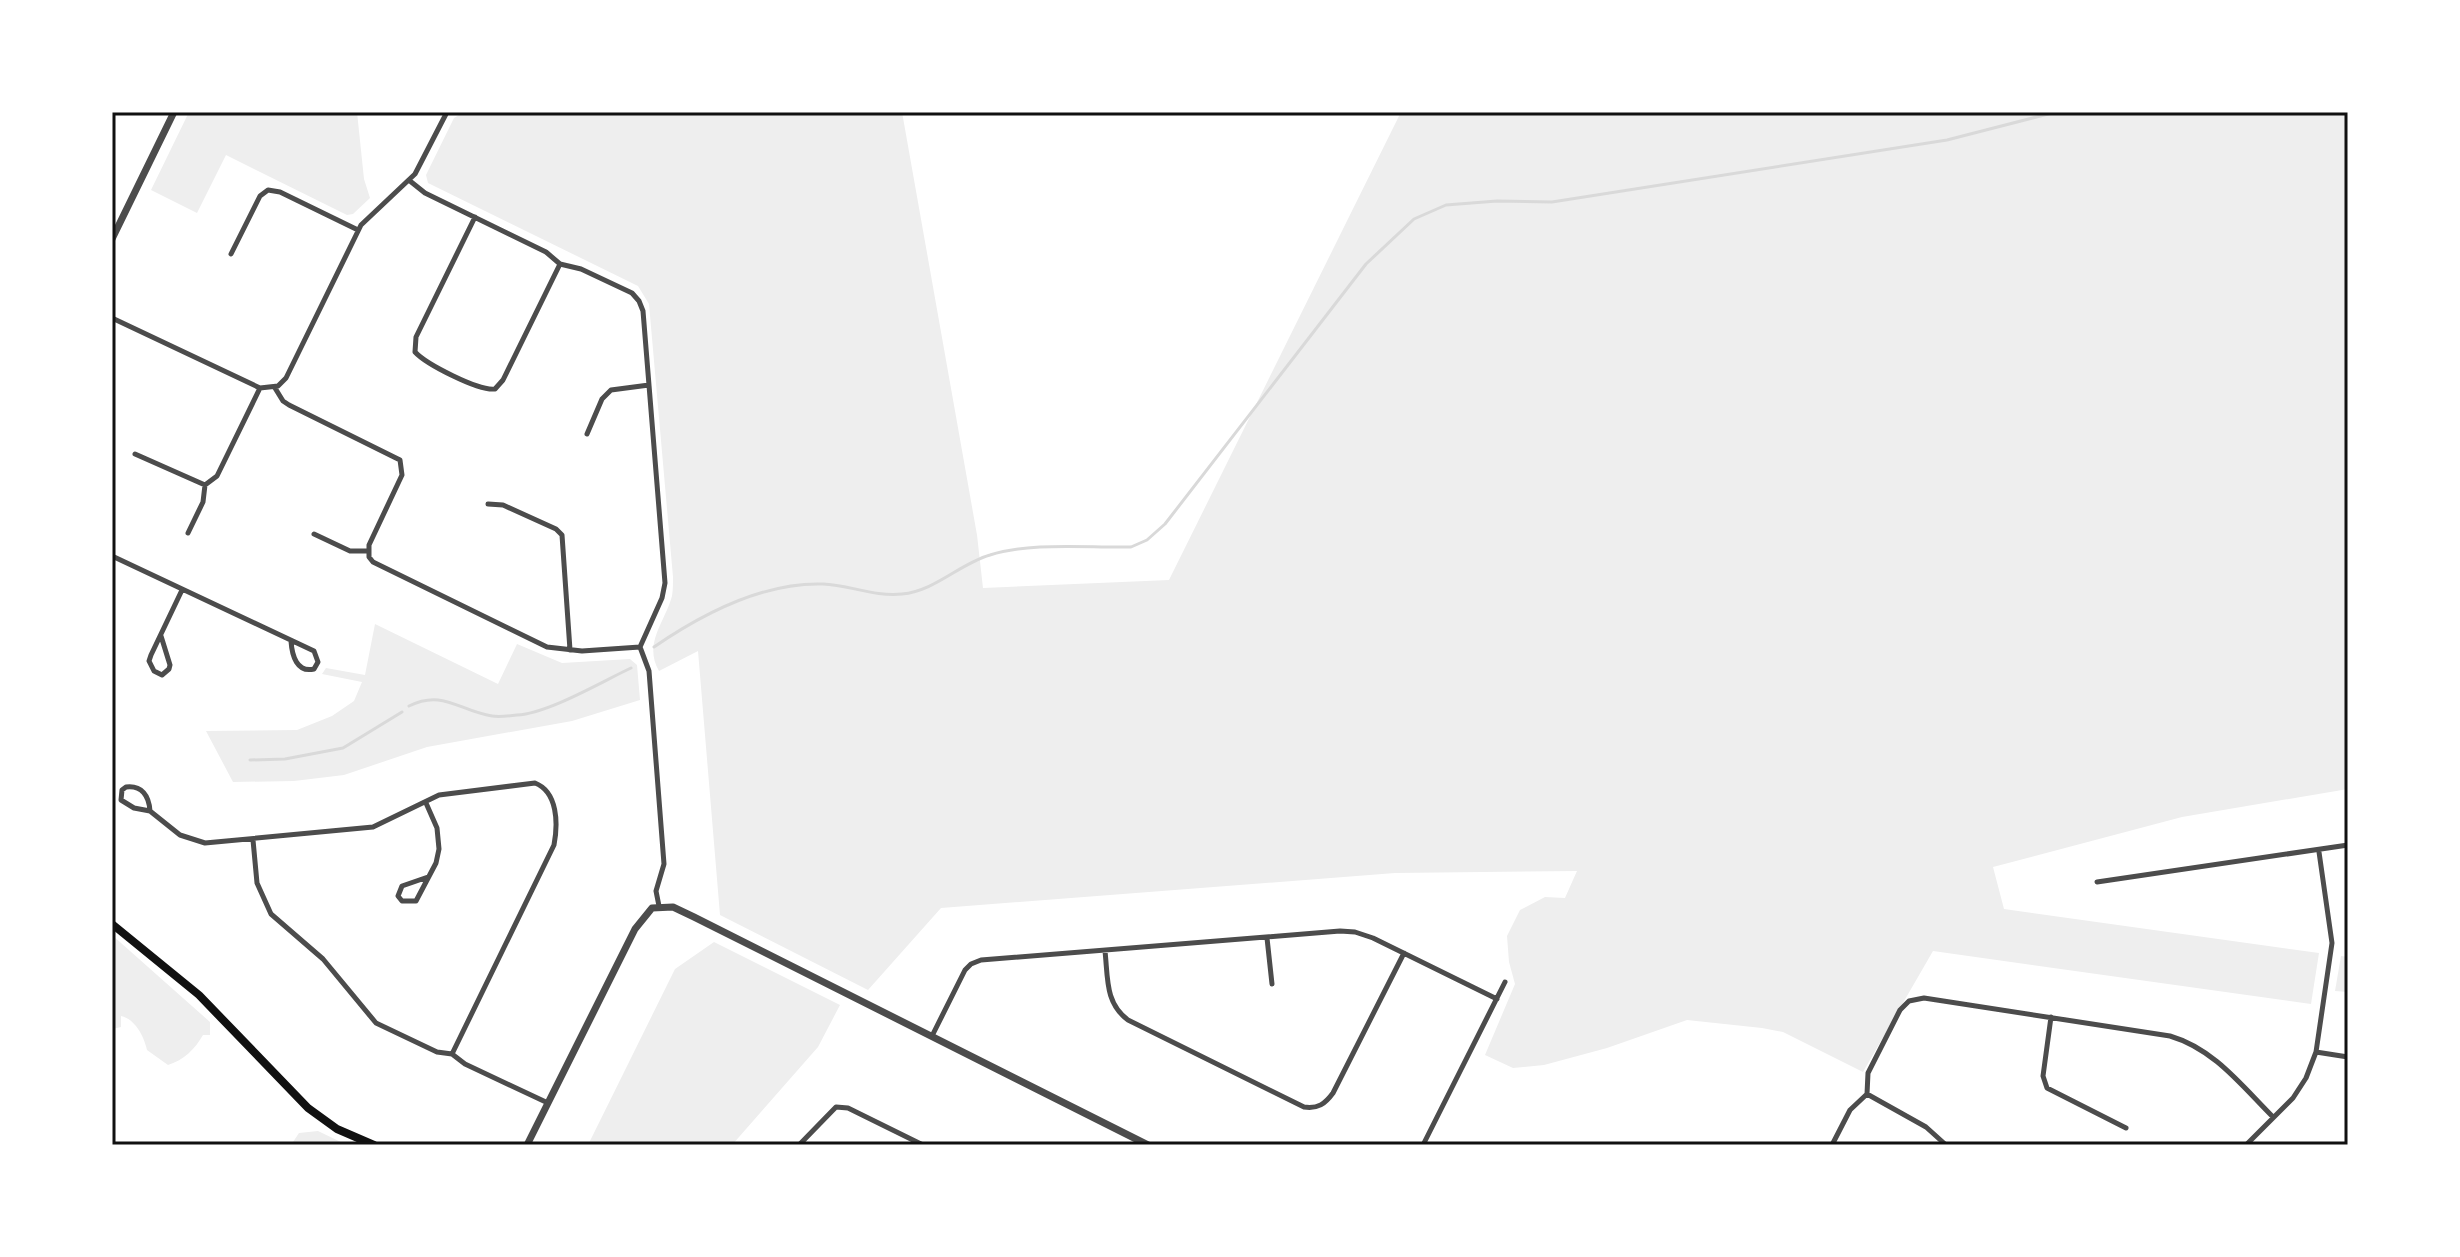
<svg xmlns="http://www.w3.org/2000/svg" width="2460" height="1257" font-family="Ubuntu,sans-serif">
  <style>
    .green { fill: #eee }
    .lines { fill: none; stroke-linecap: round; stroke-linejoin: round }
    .stream { stroke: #d9d9d9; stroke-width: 3 }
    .minor { stroke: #4c4c4c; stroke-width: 5 }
    .tertiary { stroke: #4c4c4c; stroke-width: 7 }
    .primary { stroke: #111; stroke-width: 8 }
    .neatline { fill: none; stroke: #111; stroke-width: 3 }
  </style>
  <rect width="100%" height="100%" fill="#fff"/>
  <path class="green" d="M189,112H357L364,179L370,198L353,214L347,215L226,155L197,213L151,190Z
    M464,112H902L977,535L983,588L1169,580L1401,112H2348V789L2182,817L1993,867L2004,909L2319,953L2311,1004L1933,951L1863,1072L1783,1032L1762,1028L1687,1020L1607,1048L1544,1065L1513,1068L1485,1055L1515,984L1509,962L1507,936L1520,910L1545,897L1565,898L1577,871L1395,873L941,908L868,990L720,915L698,651L659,671C643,644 665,622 672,596C673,590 673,583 673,577L649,304L638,286L428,183L426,175L454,118Z
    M375,624L498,684L517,644L562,663L630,659L637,665L640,700L572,721L427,747L344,775L294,781L233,782L206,731L297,730L332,716L354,701L362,682L322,674L326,668L365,675Z
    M112,935L210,1022V1035H203C195,1049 184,1060 168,1065L147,1050C144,1036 135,1019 121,1016V1027L112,1029Z
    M714,942L840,1005L818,1047L732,1145H588L675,969Z
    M2341,956L2348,957V992L2335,991Z
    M318,1131L347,1145H291L299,1133Z"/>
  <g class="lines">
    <path class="stream" d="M654,647C702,614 763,582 823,584C849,585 875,597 902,594C935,591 959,564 990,555C1031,542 1087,548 1131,547L1147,540L1165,524L1366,264L1414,219L1446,205L1497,201L1552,202L1947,140L2056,112
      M409,706C443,689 459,711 492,716C499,717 509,716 517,715C549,713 601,682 631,668
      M250,760L285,759L343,748L402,712"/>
    <path class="minor" d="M410,181L425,193L546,252L560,264L581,269L632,293L639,301L643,311L665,583L662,598L640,647
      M475,217L416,337L415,352C426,364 478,391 495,389L503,380L560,264
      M231,254L260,196L268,190L280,192L358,230
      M112,318L260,388L278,386L286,378L361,225L415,174L447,112
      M275,388L283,401L289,405L400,460L402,475L369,545V557L373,562L547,647L582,651L640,647
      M587,434L602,399L611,390L649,385
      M135,454L205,485
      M488,504L503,505L556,529L562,535L570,650
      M188,533L203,502L205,485L217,476L260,388
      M314,534L350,551H368
      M112,556L314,651L318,662L314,669C297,673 292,656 291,641
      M161,636L170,665L169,669L162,675L154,671L149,661L151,655L182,590
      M640,647L649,671L664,864L656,891L659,906
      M126,787C142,785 149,796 150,811L134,808L121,800L122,790Z
      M426,803L437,828L439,849L436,863L416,901H402L398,896L402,886L428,877
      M150,811L180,835L205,843L373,827L439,795L535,783C558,792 558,824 554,845L452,1054
      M253,840L257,883L271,914L323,959L376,1023L437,1052L452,1054L465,1064L548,1103
      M2097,882L2348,845
      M1267,938L1272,984
      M1105,951C1108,978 1105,1003 1128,1020L1304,1107C1318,1109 1325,1104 1333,1093L1404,953
      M2051,1017L2043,1076L2047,1088L2126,1128
      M932,1036L965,970L971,964L981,960L1340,931L1355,932L1373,938L1497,999
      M2316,1052L2348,1057
      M799,1145L836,1107L848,1108L923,1145
      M1423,1145L1505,982
      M1832,1145L1850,1110L1867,1094
      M1946,1145L1926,1127L1867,1094L1868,1073L1900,1010L1909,1001L1924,998L2170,1036C2214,1049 2241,1085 2273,1117
      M2246,1145L2293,1098L2306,1078L2316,1052L2332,943L2319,852"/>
    <path class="tertiary" d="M112,239L174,112
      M527,1145L635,929L652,908L673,907L694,917L1148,1145"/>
    <path class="primary" d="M112,924L199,995L308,1108L337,1129L374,1145"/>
  </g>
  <rect width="2460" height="1257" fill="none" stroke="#ffffff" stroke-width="228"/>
  <rect x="114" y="114" width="2232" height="1029" class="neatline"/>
</svg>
